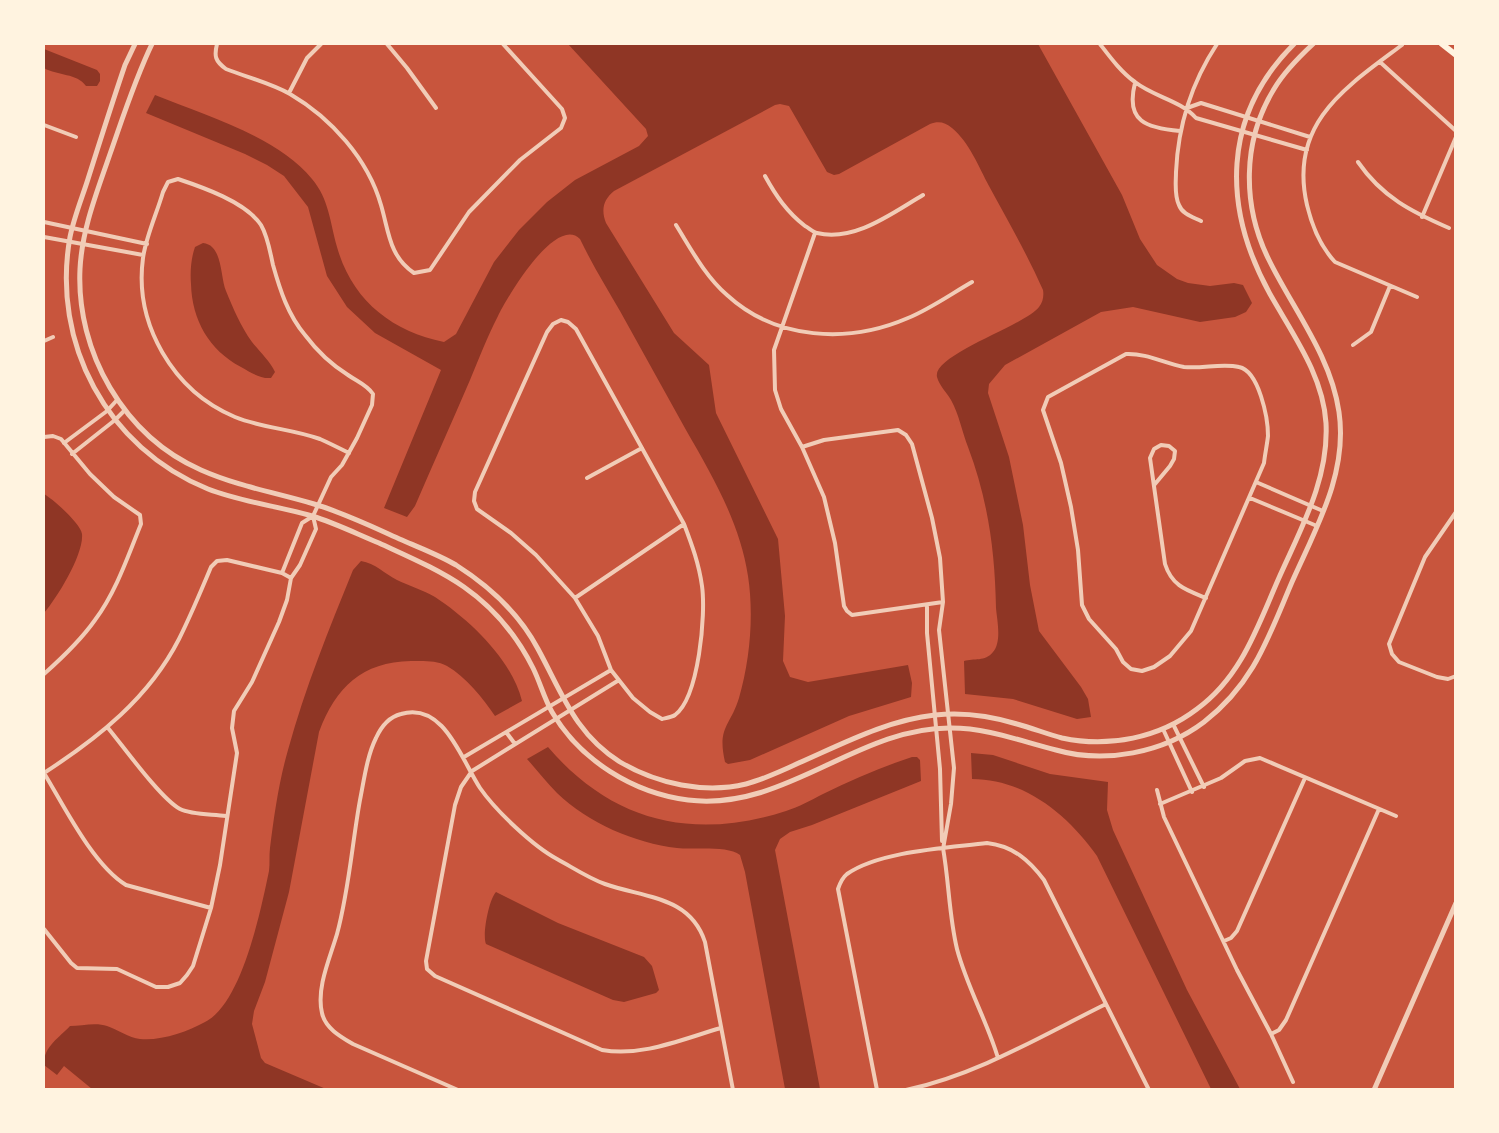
<svg xmlns="http://www.w3.org/2000/svg" width="1499" height="1133" font-family="'Fira Sans Condensed',sans-serif">
  <style>
    .water { fill: #8f3625 }
    .lines { fill: none; stroke-linecap: round; stroke-linejoin: round }
    .minor { stroke: #f1ccb7; stroke-width: 4 }
    .tertiary { stroke: #f1ccb7; stroke-width: 5 }
    .secondary { stroke: #fff3e0; stroke-width: 6 }
  </style>
  <rect width="100%" height="100%" fill="#c8553d"/>
  <path class="water" d="M568,44H1038L1122,195L1140,239L1157,265L1177,279L1188,283L1210,286L1234,283L1243,285L1252,303L1246,312L1235,317L1200,322L1133,307L1101,312L1005,365L989,384L988,393L1009,457L1023,525L1030,585L1039,631L1081,687L1088,699L1091,717L1077,719L1013,699L965,694L964,661C974,658 985,662 993,652C1002,642 997,620 996,608C995,551 988,500 968,447C962,432 959,414 951,400C947,393 939,385 937,377C932,355 1026,325 1039,307C1043,302 1044,296 1043,290C1027,254 1008,221 989,186C979,167 969,142 952,128C945,122 938,121 930,124L839,174L834,175L827,172L789,106L780,104L775,105L614,191C603,200 601,210 606,223L674,333L709,365L716,413L778,539L785,616L783,661L790,677L808,682L908,665L912,683L911,697L849,716L750,760L728,764L725,762C717,727 730,727 739,698C750,660 754,615 748,576C740,523 713,477 686,430C664,390 642,351 620,311C606,287 592,264 580,239C556,214 506,299 498,316C487,337 479,359 470,380C452,422 433,464 415,506L407,517L384,508L441,370L375,333L347,307L327,276L308,207L284,176L267,165L245,154L146,113L155,95C205,115 278,137 312,179C329,199 330,222 337,247C352,300 391,331 444,342L456,334L494,262L519,230L547,202L575,180L639,146L648,136L646,129Z
    M44,49L97,70L100,74V81L97,86H86C77,73 58,76 44,68Z
    M203,243C223,245 220,277 226,291C233,308 241,327 252,342C260,352 270,361 275,372L271,378C260,379 250,372 241,367C209,350 192,320 191,284C190,272 191,258 195,247Z
    M44,494C53,499 81,524 82,534C84,554 57,598 44,613Z
    M361,561C375,563 385,574 397,580C410,586 423,590 435,597C470,620 512,660 522,701L495,716C483,698 466,677 447,666C436,660 423,661 411,661C362,662 336,687 319,732L289,892L265,982L254,1011L252,1024L261,1058L265,1063L326,1089H92L64,1066L57,1075L44,1065C43,1047 59,1038 70,1026C81,1026 96,1022 107,1026C117,1029 129,1038 140,1039C161,1041 187,1032 205,1022C242,1004 261,909 269,871C270,863 269,856 270,848C274,816 279,781 288,750C305,688 329,629 353,570Z
    M548,747C612,822 693,841 786,811C799,807 811,800 823,794C852,780 881,767 912,757H917L920,760L921,781L812,825L790,832L780,839L775,850L820,1089H785L745,872L740,855C727,845 694,850 677,848C635,843 588,823 557,793C547,783 537,770 527,759Z
    M971,753L993,755L1050,774L1108,782L1107,810L1113,830L1187,990L1240,1089H1211L1097,856C1068,815 1025,779 972,779Z
    M496,892L558,923L644,957L652,966L659,990L656,993L624,1002L613,1000L486,944C482,935 489,899 496,892Z"/>
  <g class="lines">
    <path class="minor" d="M217,44C214,56 215,61 226,69C246,77 271,83 290,94C331,118 368,159 381,205C389,232 389,256 414,273L430,270L469,212L520,160L561,128L565,118L562,109L503,44
      M387,44L407,68L436,108
      M1100,44C1110,57 1121,72 1135,82C1154,97 1180,100 1196,118L1307,150
      M1402,45C1346,87 1288,123 1307,205C1312,226 1320,246 1335,262L1417,297
      M1380,62L1456,131
      M1135,83C1125,122 1147,128 1180,131
      M289,93L307,58L321,44
      M1187,108L1201,103L1310,137
      M44,125L76,137
      M1358,162C1382,197 1412,212 1449,228
      M765,176C776,196 787,212 805,226C809,228 813,232 817,233C855,242 892,213 923,195
      M1422,217L1456,137
      M1201,221C1193,217 1182,214 1179,205C1174,195 1176,182 1176,172C1178,127 1192,82 1217,44
      M44,222L147,244
      M676,225C691,249 705,276 727,295C776,340 848,344 908,318C930,309 951,294 972,282
      M815,233L774,350L775,390L781,409L802,447L824,497L835,543L844,606L847,611L852,615L943,602
      M44,237L143,255
      M561,320L568,322L576,329L684,524C692,545 699,564 702,586C706,614 699,697 675,715C672,717 666,718 662,719L650,712L633,698L611,670L598,636L575,598L536,555L511,533L477,509L474,501L475,492L547,332L553,324Z
      M44,341L53,337
      M1353,345L1371,332L1390,286
      M1126,354C1146,353 1164,363 1184,367C1202,369 1222,363 1239,367C1259,371 1268,418 1268,436C1267,445 1265,454 1264,463L1191,631L1170,656L1154,667L1142,671L1131,669L1123,662L1116,649L1089,619L1082,605L1078,550L1071,507L1061,463L1043,410L1048,397Z
      M44,437L53,436L61,439L90,474L114,497L140,515L141,524C128,556 116,592 95,620C81,640 62,658 44,674
      M64,443L107,411L117,400
      M802,447L824,440L898,430L906,435L912,444L932,518L940,558L943,602L939,630L954,768L951,804L943,849
      M72,454L115,420L124,411
      M587,478L642,448
      M1256,482L1323,511
      M1155,484L1170,466L1174,459L1175,451L1169,446L1161,445L1154,449L1150,458L1165,564C1172,586 1186,590 1206,598
      M1250,498L1317,526
      M1456,512L1425,557L1389,644L1392,654L1399,662L1437,677L1448,679L1456,676
      M282,573L302,523L313,516L331,477L342,465L357,438L372,405L373,394C367,385 358,382 348,375C332,365 317,351 305,335C288,315 280,290 273,265C270,252 268,237 261,225C246,202 202,187 178,179L168,182L163,192C157,213 146,236 143,258C134,324 173,391 235,417C262,428 292,429 320,439C329,443 339,448 349,453
      M575,598L684,524
      M927,605V633L940,769L942,841
      M619,680L472,771L461,787L455,805L426,961L427,969L435,976L602,1050C643,1057 682,1039 721,1028
      M1173,724L1204,787
      M108,728C123,746 161,799 180,809C192,815 212,814 226,816
      M1163,729L1192,792
      M506,732L515,744
      M464,757L611,670
      M44,773C98,738 149,698 179,639C191,615 201,591 211,567L217,561L227,560L282,573L291,578
      M44,773C64,806 93,865 126,885L211,908
      M1157,790L1164,817L1237,970L1271,1034L1293,1082
      M1160,804L1221,778L1245,761L1260,758L1396,816
      M943,848C949,882 949,916 957,949C967,987 987,1021 998,1058
      M44,929L71,963L77,968L117,969L156,987H168L180,983L187,975L193,966L211,908L220,865L237,753L232,728L234,711L252,682L279,622L287,600L291,578L300,565L316,529L313,516
      M1224,941L1231,938L1237,931L1305,778
      M1271,1034L1279,1030L1286,1020L1379,809
      M458,1090L353,1044C341,1037 325,1028 322,1013C316,988 330,958 337,934C349,890 352,844 360,800C364,780 367,756 376,738C381,727 389,717 401,714C444,701 462,761 480,788C496,811 533,846 557,859C572,867 588,878 605,884C645,898 690,896 705,942L733,1090
      M877,1090L838,889C840,883 842,878 847,874C880,851 947,848 987,843C1013,846 1029,860 1044,880L1149,1090
      M906,1090C977,1075 1041,1036 1106,1004"/>
    <path class="tertiary" d="M135,44L125,65C112,103 100,141 88,179C82,198 74,217 70,237C51,343 107,448 208,489C241,502 278,506 312,516C335,523 357,534 379,543C407,556 438,569 464,587C494,608 517,636 533,668C540,682 544,698 552,712C580,760 633,793 688,800C785,812 857,727 951,728C988,728 1020,741 1056,750C1105,764 1163,753 1204,722C1254,683 1268,638 1292,582C1316,528 1348,473 1339,412C1331,356 1293,309 1269,260C1242,206 1242,141 1274,89C1284,72 1299,57 1313,44
      M152,44C135,79 123,117 110,154C97,192 82,229 80,269C76,352 124,436 201,470C237,486 277,493 314,504C344,513 373,527 402,540C420,548 439,555 456,565C489,586 520,615 538,649C562,693 575,734 620,762C657,784 705,794 746,784C765,779 784,770 801,762C844,743 888,720 935,715C962,712 991,716 1017,724C1032,728 1047,734 1062,738C1109,748 1159,738 1197,709C1241,677 1257,628 1278,580C1300,530 1329,480 1326,423C1323,375 1293,335 1270,294C1222,207 1222,116 1294,44
      M1374,1090L1456,903"/>
    <path class="secondary" d="M1442,44L1456,55"/>
  </g>
  <rect width="1499" height="1133" fill="none" stroke="#fff3e0" stroke-width="90"/>
</svg>
